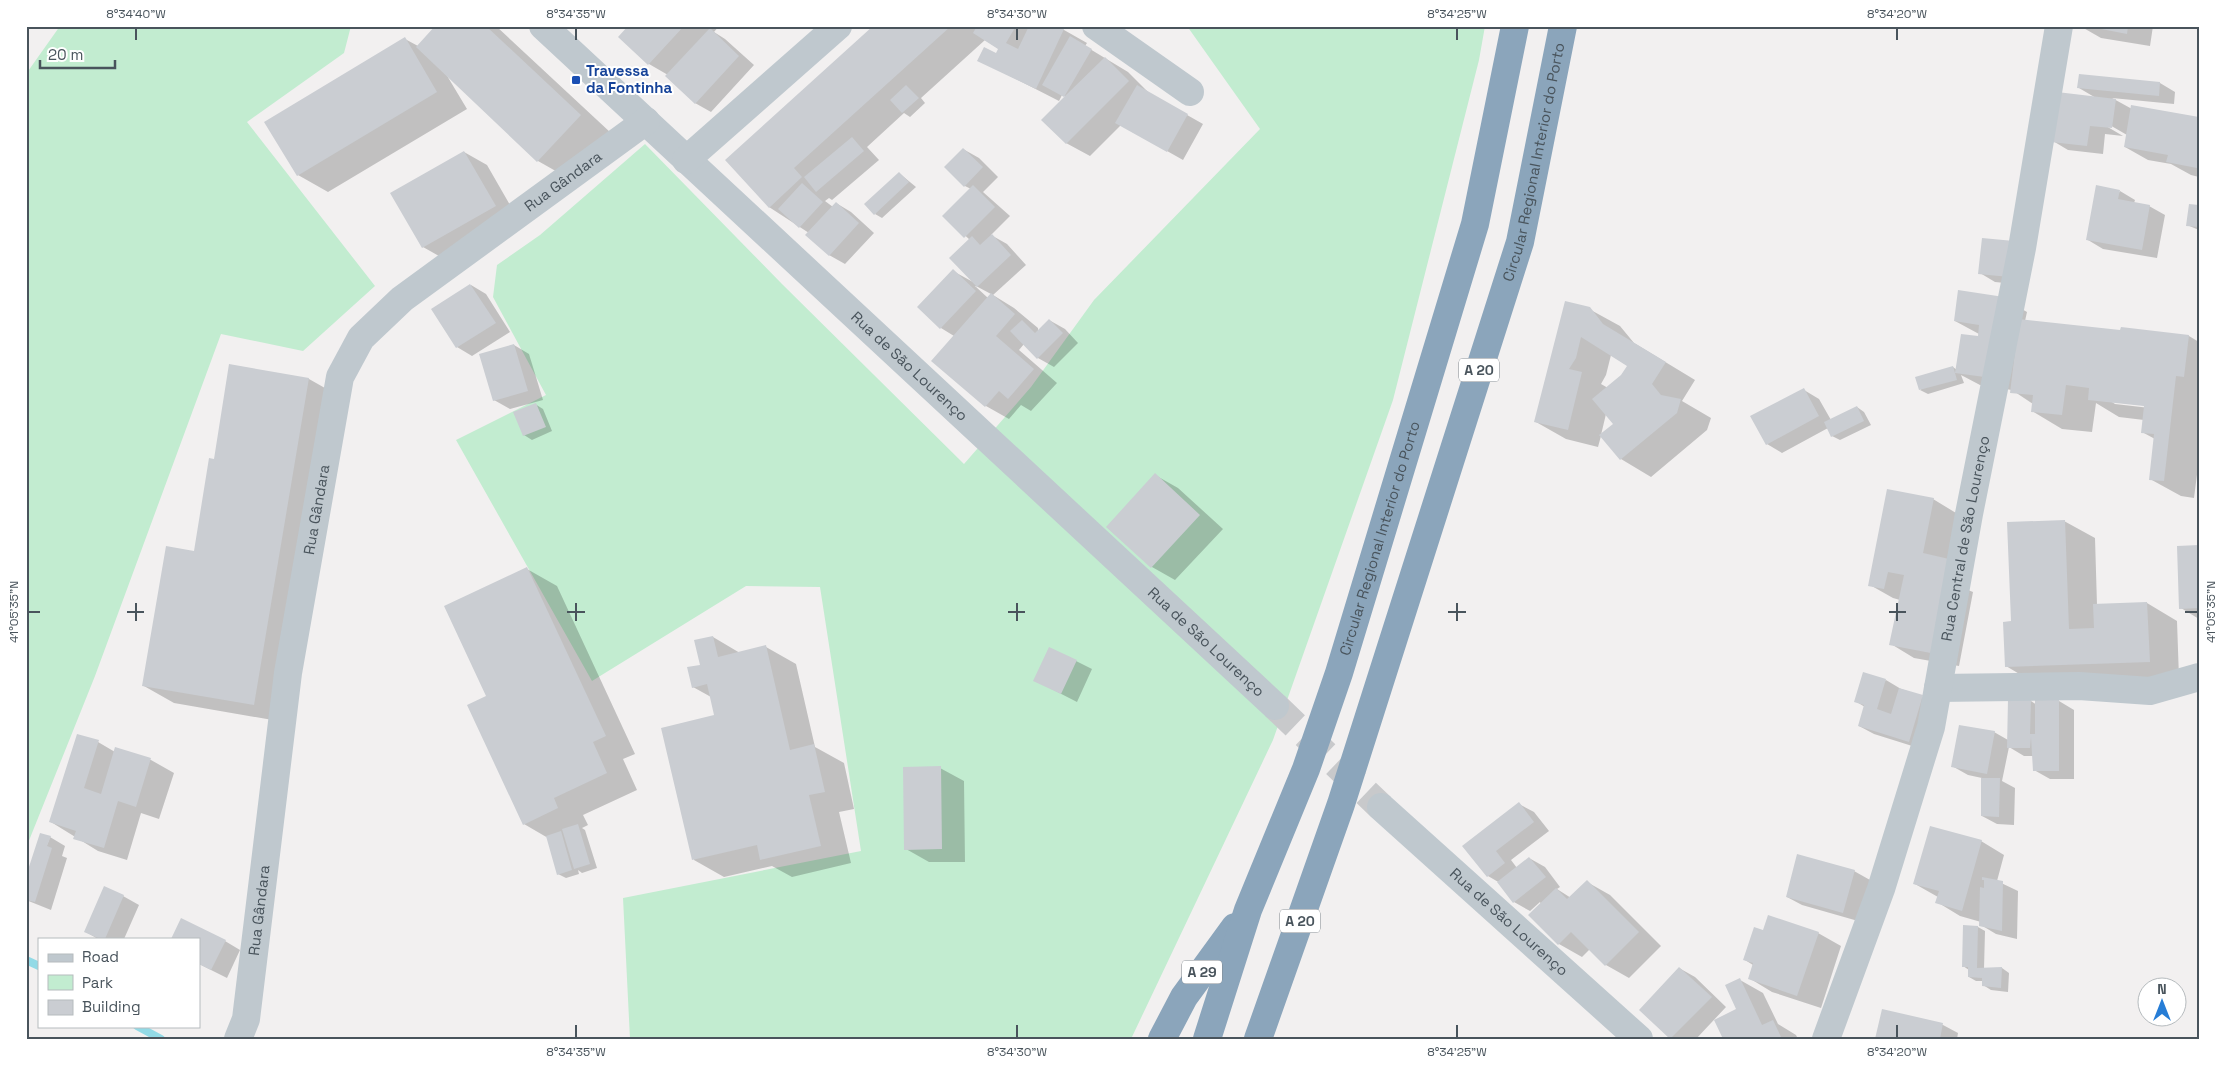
<svg xmlns="http://www.w3.org/2000/svg" width="2225" height="1065" font-family="'Space Grotesk',sans-serif">
  <style>
    .green { fill: #c2ecd0 }
    .shadow { fill: #0003; fill-rule: evenodd }
    .lines { fill: none; stroke-linecap: round; stroke-linejoin: round }
    .stream { stroke: #92dae6; stroke-width: 8 }
    .building { fill: #cacdd2 }
    .minor-tunnel { stroke: #c8c9cb; stroke-width: 28; stroke-dasharray: 28 14; stroke-linecap: butt }
    .minor { stroke: #bfc8ce; stroke-width: 28 }
    .motorway { stroke: #8ba5bb; stroke-width: 28 }
    .ticks { fill: none; stroke: #49545c; stroke-width: 2 }
    .transit-dot { fill: #1a4fb4; stroke: #fff; stroke-width: 2 }
    .labels { text-anchor: middle; stroke-width: 4; stroke-linejoin: round; paint-order: stroke }
    .shield { fill: #fff; stroke: #80878d; stroke-width: 1 }
    .shield-label { font-size: 14px; font-weight: bold; fill: #49545c }
    .transit-label { font-size: 15px; font-weight: bold; fill: #164399; stroke: #fff; text-anchor: start }
    .street-label { font-size: 15px; fill: #49545c; stroke: #fff }
    .neatline { fill: none; stroke: #49545c; stroke-width: 2 }
    .ticks-label { font-size: 12px; text-anchor: middle; fill: #49545c }
  </style>
  <rect width="100%" height="100%" fill="#f2f0f0"/>
  <path class="green" d="M60,26H351L344,53L247,122L375,286L303,351L221,334L95,676L26,848V74Z
    M1187,26H1485L1479,60L1393,400L1273,740L1131,1039H630L623,898L861,851L820,587L746,586L592,681L456,440L546,395L493,297L497,265L540,235L645,144L782,284L964,464L1031,387L1094,300L1260,129Z"/>
  <path class="shadow" d="M437,26H496L611,133L568,178L538,161L446,74L467,109L328,192L298,175L405,39L418,46Z
    M629,26H719L714,32L725,39L754,65L711,112L695,103L668,75L649,64Z
    M875,26H1057L1087,43L1085,46L1128,72L1150,94L1203,124L1183,160L1121,125L1090,156L1066,143V97L1062,95L1059,101L979,60L997,54L999,49L985,40L921,98L925,103L910,117L904,113L867,147L879,160L832,200L829,198L825,201L833,207L836,203L851,212L874,233L845,264L829,255L809,233L769,207Z
    M2080,26H2153L2150,46L2101,38Z
    M2080,75L2160,83L2175,92L2174,104L2112,98L2132,109L2199,118V177L2191,175L2171,164L2148,160L2125,147L2127,135L2108,124L2106,126L2123,136L2105,134L2103,154L2068,150L2053,141L2096,98L2079,88Z
    M963,149L979,158L998,177L983,192L1010,216L991,235L1007,244L1026,265L993,295L1014,308L1038,328V331L1049,320L1065,329L1078,343L1054,367L1038,358L1024,344L1019,350L1057,383L1031,411L1021,405L1009,419L986,406L954,336L941,328L953,271L973,282L970,240L944,216L971,189L965,186ZM975,286H976L991,294L988,298Z
    M464,152L487,165L518,219L446,260L423,247Z
    M899,173L916,187L882,218L875,214Z
    M2120,191L2135,200L2134,203L2149,206L2165,215L2157,258L2103,249L2088,240Z
    M2199,206V230L2187,225Z
    M1983,239L2025,285L1995,282L1980,273Z
    M471,285L486,294L510,332L472,356L457,347Z
    M2004,299L2027,312L2025,321L2122,332L2189,336L2199,342V459L2194,498L2181,496L2150,479L2155,439L2142,432L2144,420L2119,417L2096,403L2092,432L2062,429L2032,411L2033,404L2012,390L1980,385L1961,375L1964,383L1928,394L1920,390L1953,367L1957,370L1979,338V334L1955,321ZM2112,402L2150,406V408L2115,404Z
    M1589,309L1620,326L1634,343L1695,380L1682,401L1711,418L1707,430L1651,477L1621,459L1601,436L1598,447L1566,439L1536,422ZM1611,355L1628,366L1622,376L1608,388L1601,384L1606,375ZM1606,414L1614,424L1601,435Z
    M514,345L529,354L543,400L510,409L494,400Z
    M231,366L309,379L332,392L284,722L174,703L144,686L200,552Z
    M1804,390L1819,399L1831,420L1857,407L1864,412L1871,425L1840,440L1832,436L1828,428L1782,453L1767,444Z
    M535,404L543,409L552,431L532,440L524,435Z
    M1155,475L1178,488L1223,529L1175,580L1152,567L1107,527Z
    M1933,499L1956,513L1968,590L1973,592L1959,666L1914,658L1891,644L1900,600L1893,598L1870,585Z
    M2064,521L2095,538L2097,605L2147,603L2177,621L2179,678L2036,684L2006,666L2012,623Z
    M2199,546V619L2181,608Z
    M527,569L557,586L635,754L623,759L637,790L583,815L588,825L582,828L585,830L597,868L582,873L578,870L579,874L566,878L558,874L548,838L524,824L488,697Z
    M713,637L740,653L766,647L796,664L815,747L844,763L854,809L839,812L851,863L792,877L772,866L724,877L694,860L716,716L711,697L693,687Z
    M1076,661L1092,669L1077,702L1034,680Z
    M1886,680L1901,689L1922,696L1925,750L1874,734L1859,726L1865,707L1855,701Z
    M2010,701H2031L2037,705L2059,701L2074,710V779H2050L2034,770V756H2024L2009,747L2002,781L2015,788L2014,825L1997,824L1982,816V778L1968,775L1952,766L1994,732L2008,740Z
    M98,742L115,752L116,749L151,760L174,773L159,819L141,813L127,860L98,851L51,822Z
    M940,768L964,781L965,862H929L906,849Z
    M1519,804L1534,812L1549,831L1511,860L1517,868L1529,858L1545,867L1560,887L1557,889L1571,898L1587,882L1610,895L1661,946L1629,978L1606,965L1590,949L1582,957L1559,944L1540,902L1530,911L1514,902L1500,883L1488,876L1464,846Z
    M50,837L65,846L62,856L67,858L51,910L26,900Z
    M1981,841L2004,855L1997,881L2018,891L2017,939L1996,934L1981,925V922L1960,916L1937,902L1938,897L1915,884Z
    M1854,871L1870,880L1858,921L1802,905L1787,897Z
    M123,896L139,905L124,939H98L86,932Z
    M1964,927H1978L1985,931L1984,969L2002,968L2009,973L2008,992L1991,990L1983,985V981H1976L1969,977V970L1963,966Z
    M1764,931L1818,933L1841,946L1821,1008L1772,992L1749,978L1753,965L1745,960Z
    M199,939L225,941L240,950L227,978L199,964Z
    M1679,968L1695,977L1726,1007L1696,1039H1672L1641,1009Z
    M1740,980L1763,993L1778,1024L1796,1035L1798,1039H1725L1738,1010Z
    M1883,1010L1943,1025L1958,1033L1957,1039H1876Z"/>
  <g class="lines">
    <path class="stream" d="M26,960L39,966
      M137,1026L161,1039"/>
  </g>
  <path class="building" d="M435,26H486L581,115L537,162L416,47Z
    M628,26H684L648,65L618,37Z
    M873,26H951L794,168L802,177L769,208L725,160Z
    M977,26H1016L1006,43L1018,49L1029,26H1059L1064,29L1036,89L977,61L984,47L996,53L998,49L973,33Z
    M2086,26H2128L2127,34Z
    M710,28L739,56L695,104L665,76Z
    M1070,36L1092,49L1064,97L1105,57L1129,81L1066,144L1041,120L1064,97L1042,85Z
    M405,37L437,92L297,176L264,122Z
    M2079,74L2160,82L2159,96L2077,88Z
    M906,85L919,98L902,113L890,100Z
    M1137,85L1188,114L1167,152L1115,123Z
    M2057,92L2116,99L2112,128L2090,126L2087,146L2051,142Z
    M2131,105L2199,117L2197,168L2166,162L2168,155L2124,147Z
    M852,137L864,151L816,192L804,177Z
    M963,148L983,167L964,187L944,167Z
    M464,151L496,206L422,248L390,193Z
    M899,172L909,182L874,215L864,204Z
    M802,183L823,202L799,228L778,209Z
    M973,185L995,207L964,238L942,216Z
    M2096,185L2120,190L2118,199L2150,205L2142,250L2086,240Z
    M836,202L859,223L829,256L805,235Z
    M2189,204L2199,205V227L2186,226Z
    M992,234L1011,255L977,287L949,258L972,236L980,245Z
    M1982,238L2014,241L2010,277L1978,274Z
    M953,269L976,291L940,329L917,307Z
    M470,284L496,323L456,348L431,309Z
    M1958,290L2004,297L1992,378L1955,373L1961,334L1978,336L1979,325L1954,321Z
    M991,293L1015,314L996,336L1034,369L1008,399L999,391L985,407L931,361Z
    M1565,301L1590,307L1603,324L1666,362L1652,384L1661,395L1681,399L1677,413L1620,460L1599,435L1613,424L1592,399L1621,375L1627,366L1581,337L1576,358L1569,369L1582,372L1568,430L1534,422Z
    M1049,319L1063,333L1037,359L1010,331L1022,320L1035,333Z
    M2019,319L2120,330L2121,327L2189,335L2184,377L2176,376L2164,481L2149,480L2154,434L2141,433L2144,406L2088,400L2089,388L2066,385L2062,415L2031,412L2033,395L2010,393Z
    M514,344L528,391L493,401L479,354Z
    M229,364L309,378L254,705L142,686L166,546L194,551L209,458L214,459Z
    M1953,366L1957,380L1919,390L1915,377Z
    M1804,388L1819,416L1766,445L1750,416Z
    M536,403L546,427L523,436L513,412Z
    M1857,406L1864,421L1831,437L1824,422Z
    M1155,473L1200,515L1151,568L1106,527Z
    M1887,489L1934,498L1923,553L1949,559L1936,654L1889,645L1904,575L1888,572L1884,589L1868,586Z
    M2065,520L2069,629L2094,628L2093,604L2147,602L2150,662L2005,667L2003,622L2011,621L2007,522Z
    M2199,545V608L2179,609L2177,546Z
    M527,567L606,736L593,742L607,773L554,798L558,808L523,825L467,705L486,696L444,606Z
    M713,636L718,657L766,645L790,750L814,744L825,792L809,795L821,846L760,860L757,845L692,860L661,728L714,715L707,684L692,688L687,667L700,665L694,640Z
    M1049,647L1077,660L1061,694L1033,681Z
    M1863,672L1886,679L1877,709L1891,714L1899,688L1923,695L1909,742L1858,726L1864,705L1854,702Z
    M2008,699L2031,700L2030,734H2035V699H2059V771H2033L2031,737L2030,748H2007Z
    M1959,725L1995,731L1987,774L1951,767Z
    M77,734L99,740L84,788L101,794L115,747L151,758L136,807L118,801L104,848L73,839L76,831L49,822Z
    M941,766L942,849L904,850L903,767Z
    M1981,778H2000L1999,817L1981,816Z
    M1519,802L1534,822L1496,851L1505,863L1487,877L1462,846Z
    M578,824L590,864L574,869L562,829Z
    M1930,826L1982,840L1962,911L1935,903L1939,891L1913,884Z
    M561,831L572,870L557,875L546,836Z
    M40,833L51,836L47,846L52,848L35,902L26,900V876Z
    M1797,854L1855,870L1843,913L1786,897Z
    M1529,857L1546,877L1513,903L1497,882Z
    M1982,877L2003,881L2002,931L1979,926L1980,887L1984,888V880H1982Z
    M1587,880L1639,932L1605,966L1571,932L1558,945L1528,915L1556,888L1567,899Z
    M104,886L124,895L105,939H100L84,932Z
    M1768,915L1819,932L1797,996L1748,979L1753,963L1743,960L1754,927L1763,930Z
    M181,918L226,940L211,970L199,964V939H171Z
    M1963,925L1978,926L1977,968L2002,967L2001,988L1982,986V978L1968,977V967H1962Z
    M1679,967L1712,997L1670,1039L1639,1010Z
    M1740,978L1762,1025L1773,1020L1782,1039H1723L1714,1020L1736,1009L1725,985Z
    M1882,1009L1943,1023L1940,1039H1875Z"/>
  <g class="lines">
    <path class="minor-tunnel" d="M1275,706L1381,807"/>
    <g class="minor">
      <path id="s1" d="M543,26L1275,706"/>
      <path d="M1096,26L1190,92"/>
      <path d="M686,160L838,26"/>
      <path d="M1938,688L2079,686L2150,691L2199,677"/>
      <path id="s2" d="M1381,807L1639,1039"/>
      <path id="s3" d="M238,1039L246,1019L288,673L340,377L361,338L402,299L646,121"/>
      <path id="s4" d="M1826,1039L1881,889L1931,727L1969,514L2022,248L2059,26"/>
    </g>
    <g class="motorway">
      <path d="M1162,1039L1184,997L1235,927"/>
      <path id="s5" d="M1207,1039L1248,910L1306,769L1339,673L1475,224L1515,26"/>
      <path id="s6" d="M1258,1039L1341,804L1520,242L1563,26"/>
    </g>
  </g>
  <path class="ticks" d="M136,28V40M576,28V40M1017,28V40M1457,28V40M1897,28V40M136,603V621M576,603V621M1017,603V621M1457,603V621M1897,603V621M28,612H40M127,612H144M567,612H585M1008,612H1025M1448,612H1466M1889,612H1906M2185,612H2198M576,1025V1038M1017,1025V1038M1457,1025V1038M1897,1025V1038"/>
  <rect class="transit-dot" x="571" y="75" width="10" height="10" rx="2.5"/>
  <g class="labels">
    <g class="shield">
      <rect x="1459" y="358.5" width="40" height="23" rx="4"/>
      <rect x="1280" y="909.5" width="40" height="23" rx="4"/>
      <rect x="1182" y="960.5" width="40" height="23" rx="4"/>
    </g>
    <g class="shield-label">
      <text x="1479" y="375">A 20</text>
      <text x="1300" y="926">A 20</text>
      <text x="1202" y="977">A 29</text>
    </g>
    <g class="transit-label">
      <text x="586" y="76">Travessa<tspan x="586" dy="17">da Fontinha</tspan></text>
    </g>
    <g class="street-label">
      <text dy="5" stroke="none"><textPath href="#s6" startOffset="920">Circular Regional Interior do Porto</textPath></text>
      <text dy="5" stroke="none"><textPath href="#s3" startOffset="971">Rua Gândara</textPath></text>
      <text dy="5" stroke="none"><textPath href="#s1" startOffset="500">Rua de São Lourenço</textPath></text>
      <text dy="5" stroke="none"><textPath href="#s3" startOffset="536">Rua Gândara</textPath></text>
      <text dy="5" stroke="none"><textPath href="#s5" startOffset="530">Circular Regional Interior do Porto</textPath></text>
      <text dy="5" stroke="none"><textPath href="#s4" startOffset="521">Rua Central de São Lourenço</textPath></text>
      <text dy="5" stroke="none"><textPath href="#s1" startOffset="905">Rua de São Lourenço</textPath></text>
      <text dy="5" stroke="none"><textPath href="#s3" startOffset="131">Rua Gândara</textPath></text>
      <text dy="5" stroke="none"><textPath href="#s2" startOffset="172">Rua de São Lourenço</textPath></text>
    </g>
  </g>
  <rect width="2225" height="1065" fill="none" stroke="#ffffff" stroke-width="55"/>
  <rect x="38" y="938" width="162" height="90" fill="#ffffff" stroke="#b6bbbe"/>
  <rect x="48" y="954" width="25" height="8" fill="#bfc8ce" stroke="#b6bbbe"/>
  <text x="82" y="962" font-size="15" fill="#49545c">Road</text>
  <rect x="48" y="975" width="25" height="15" fill="#c2ecd0" stroke="#b6bbbe"/>
  <text x="82" y="988" font-size="15" fill="#49545c">Park</text>
  <rect x="48" y="1000" width="25" height="15" fill="#cacdd2" stroke="#b6bbbe"/>
  <text x="82" y="1012" font-size="15" fill="#49545c">Building</text>
  <g transform="translate(2162 1002)"><circle r="24" fill="#ffffff" stroke="#b6bbbe"/>
  <path d="M0-4L9 19L0 12L-9 19Z" fill="#267dd6"/>
  <text y="-8" font-size="14" font-weight="bold" text-anchor="middle" fill="#49545c">N</text>
  </g>
  <path d="M40 60v8h75v-8" fill="none" stroke="#49545c" stroke-width="2.5"/>
  <text x="48" y="60" font-size="15" fill="#49545c" stroke="#ffffff" stroke-width="4" paint-order="stroke">20 m</text>
  <rect x="28" y="28" width="2170" height="1010" class="neatline"/>
  <g class="ticks-label">
    <text x="136" y="18">8°34'40"W</text>
    <text x="576" y="18">8°34'35"W</text>
    <text x="1017" y="18">8°34'30"W</text>
    <text x="1457" y="18">8°34'25"W</text>
    <text x="1897" y="18">8°34'20"W</text>
    <text transform="translate(14 612) rotate(-90)" y="4">41°05'35"N</text>
    <text transform="translate(2211 612) rotate(-90)" y="4">41°05'35"N</text>
    <text x="576" y="1056">8°34'35"W</text>
    <text x="1017" y="1056">8°34'30"W</text>
    <text x="1457" y="1056">8°34'25"W</text>
    <text x="1897" y="1056">8°34'20"W</text>
  </g>
</svg>
